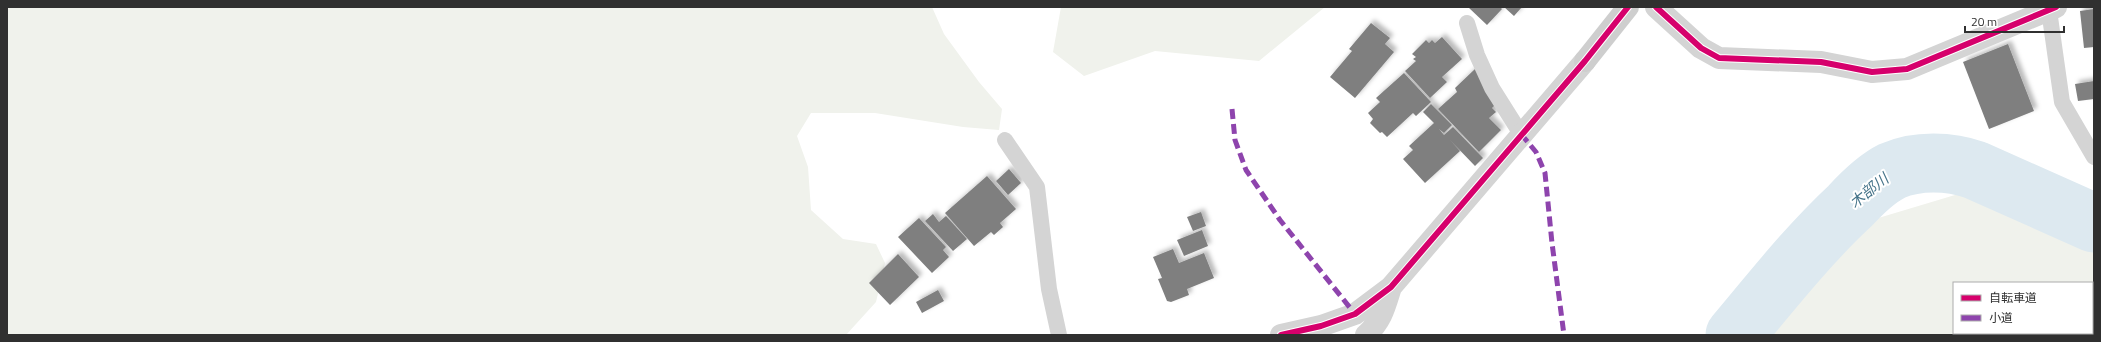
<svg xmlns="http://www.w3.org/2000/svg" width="2101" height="342" font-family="'Titillium Web','Noto Sans JP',sans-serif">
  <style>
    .green { fill: #f0f2ec; fill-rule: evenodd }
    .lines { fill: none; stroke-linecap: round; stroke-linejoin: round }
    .river { stroke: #dde9f0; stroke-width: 59 }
    .building { fill: #7f7f7f; filter: url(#shadow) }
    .lane { stroke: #d4d4d4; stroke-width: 16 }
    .street { stroke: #d4d4d4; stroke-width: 22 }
    .secondary { stroke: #cecece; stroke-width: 22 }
    .quiet { stroke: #8e44ad; stroke-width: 5; stroke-dasharray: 10 5; stroke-linecap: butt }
    .cycleway-casing { stroke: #fff; stroke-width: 8 }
    .cycleway { stroke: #d6006c; stroke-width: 6 }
    .labels { text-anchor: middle; stroke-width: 4; stroke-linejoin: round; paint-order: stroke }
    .water-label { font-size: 15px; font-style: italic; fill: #46748a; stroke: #fff }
  </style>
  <defs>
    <filter id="shadow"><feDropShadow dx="3.5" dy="-3.5" stdDeviation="2" flood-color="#0004"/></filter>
  </defs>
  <rect width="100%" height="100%" fill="#fff"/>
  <path class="green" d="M7,7H932L944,34L979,82L1002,109L999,130L963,127L875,113H811L797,136L808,167L811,210L843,239L876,244L885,263L876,302L846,335H7Z
    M1061,7H1325L1259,61L1155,51L1084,76L1053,52Z
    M2037,181L2094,215V335H1743L1835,231L1975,189ZM1954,283H2092V333H1954Z"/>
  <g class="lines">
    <path class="river" d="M1735,335C1772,291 1808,245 1850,206C1862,193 1876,179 1892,171C1917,160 1950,161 1975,170L2094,223"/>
  </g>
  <path class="building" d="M1468,7H1500L1502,9L1487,25Z
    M1504,7H1522L1514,16Z
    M2094,9V47L2084,48L2080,11Z
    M1371,23L1390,38L1385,44L1394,52L1355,98L1330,77L1352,51L1349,49Z
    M1442,37L1462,59L1442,77L1447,82L1430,98L1405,71L1416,61L1413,59L1416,57L1412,54L1426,40L1429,43L1432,40L1435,43Z
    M2008,44L2034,111L1989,129L1963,62Z
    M1475,69L1496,104L1492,108L1496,112L1489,118L1501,130L1479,152L1438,109L1457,92L1455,88Z
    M1404,73L1431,102L1416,116L1413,113L1387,137L1382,132L1380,133L1370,123L1373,119L1368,113L1380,102L1376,98Z
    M2094,81V99L2078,101L2075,84Z
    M1431,104L1452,125L1444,133L1439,129L1444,135L1453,127L1483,158L1475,166L1450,140L1460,151L1425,183L1403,159L1413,150L1409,146L1434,123L1423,112Z
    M1009,169L1021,183L1008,195L996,181Z
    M987,176L1016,209L1000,223L1003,227L994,235L991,232L974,246L945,213Z
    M1201,212L1206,226L1193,231L1187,217Z
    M933,214L939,222L946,216L967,239L953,251L925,221Z
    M919,218L946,247L943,250L949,257L932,273L898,237Z
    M1202,230L1208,246L1184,256L1177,240Z
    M1173,249L1179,263L1204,253L1214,278L1187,289L1189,295L1171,302L1167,301L1158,279L1162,278L1153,257Z
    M898,254L919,277L890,305L869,283Z
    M938,290L944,301L922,313L916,302Z"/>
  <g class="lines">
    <path class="lane" d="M2049,10L2062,102L2094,157
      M1467,23L1477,55L1492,88L1521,134
      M1005,140L1037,187L1049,289L1059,335"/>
    <path class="street" d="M1656,7L1701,48L1719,58L1821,62L1872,72L1907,69L2056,7
      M1281,335L1321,326L1355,314L1391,287L1585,61
      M1366,335C1382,321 1385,306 1391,287"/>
    <path class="secondary" d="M1585,61L1628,7"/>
    <path class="quiet" d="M1232,109L1235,140L1246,170L1280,220L1355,314
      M1521,134L1536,152L1545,173L1552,243L1564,335"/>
    <g class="cycleway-casing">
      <path id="cycleway" d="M1656,7L1701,48L1719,58L1821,62L1872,72L1907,69L2056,7
        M1281,335L1321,326L1355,314L1391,287L1585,61L1628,7"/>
    </g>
    <use href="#cycleway" class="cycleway"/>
  </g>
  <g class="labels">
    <g class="water-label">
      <text transform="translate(1869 191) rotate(-39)" y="5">木部川</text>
    </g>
  </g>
  <rect width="2101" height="342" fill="none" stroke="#303030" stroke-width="16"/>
  <rect x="1953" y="282" width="140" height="52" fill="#ffffff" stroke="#acacac"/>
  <rect x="1961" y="295" width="20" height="6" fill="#d6006c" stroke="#acacac"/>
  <text x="1989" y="302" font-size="12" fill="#303030">自転車道</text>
  <rect x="1961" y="315" width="20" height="6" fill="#8e44ad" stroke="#acacac"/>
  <text x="1989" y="322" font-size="12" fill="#303030">小道</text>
  <path d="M1965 26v6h99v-6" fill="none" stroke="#303030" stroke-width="2"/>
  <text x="1971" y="26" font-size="12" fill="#303030" stroke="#ffffff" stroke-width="3" paint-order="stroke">20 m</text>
</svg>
